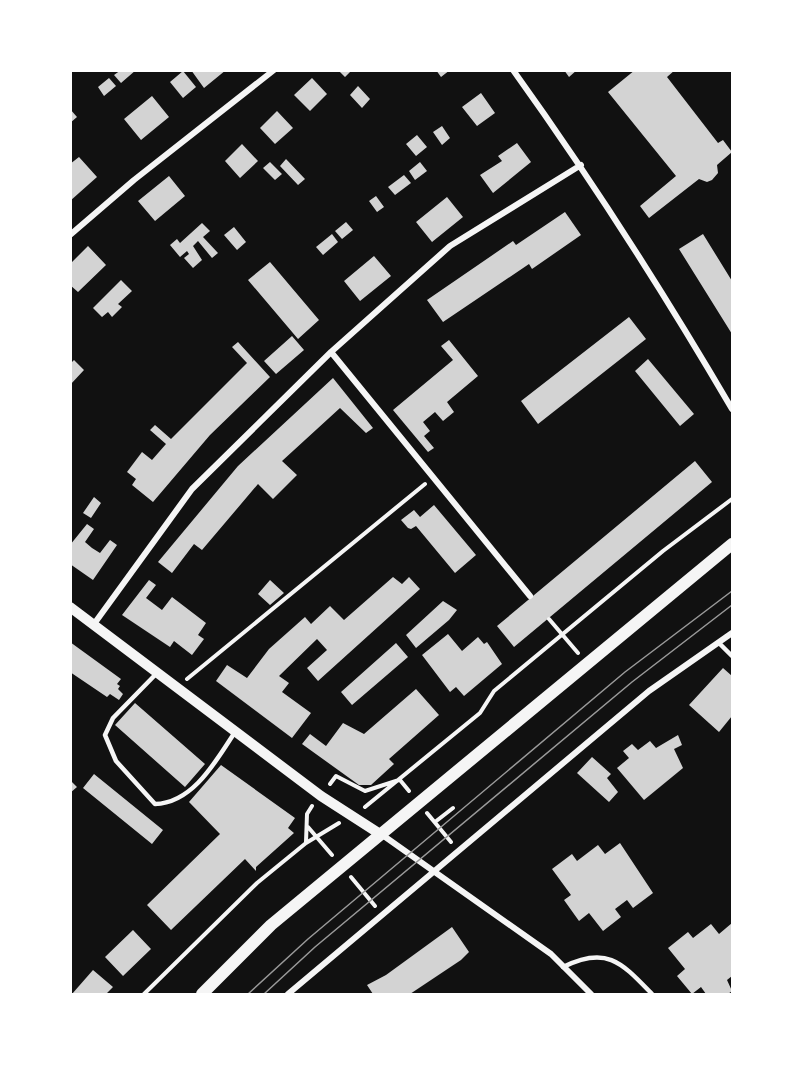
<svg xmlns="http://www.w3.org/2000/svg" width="803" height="1065" font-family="'Exo 2',sans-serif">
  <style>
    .building { fill: #d3d3d3 }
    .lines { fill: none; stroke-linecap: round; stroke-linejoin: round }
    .path { stroke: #f5f5f5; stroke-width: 4 }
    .service { stroke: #f5f5f5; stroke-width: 4.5 }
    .minor { stroke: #f5f5f5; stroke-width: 6 }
    .tertiary { stroke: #f5f5f5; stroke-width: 10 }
    .secondary { stroke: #f5f5f5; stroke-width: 12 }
    .tram { stroke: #9a9a9a; stroke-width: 1.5 }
  </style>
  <rect width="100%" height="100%" fill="#111"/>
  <path class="building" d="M121,70H136L121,83L114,75Z
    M191,70H226L204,88Z
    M338,70H352L345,77Z
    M436,70H450L441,77Z
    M564,70H577L569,77Z
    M635,70H675L667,77L718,143L723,140L732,152L717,165L718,173L712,180L707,182L699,179L649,218L640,206L676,176L608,92Z
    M183,71L196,87L183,98L170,82Z
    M109,78L116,86L104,96L98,87Z
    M312,78L327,94L310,111L294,95Z
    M358,86L370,99L362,108L350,95Z
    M481,93L495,113L477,126L462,107Z
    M152,96L169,117L141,140L124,119Z
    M70,109L77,117L70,123Z
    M277,111L293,128L275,144L260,128Z
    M442,126L450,138L442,145L433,132Z
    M417,135L427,147L416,156L406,144Z
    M517,143L531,162L493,193L480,175L502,161L498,156Z
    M242,144L258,161L240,178L225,161Z
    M79,157L97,177L70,201V164Z
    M286,159L305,179L298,185L280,166Z
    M270,162L282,174L275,180L263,168Z
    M420,162L427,171L415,180L409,171Z
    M404,175L411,183L395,195L388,187Z
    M169,176L185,196L155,221L138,201Z
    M376,196L384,207L377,212L369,201Z
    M447,197L463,217L432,242L416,222Z
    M565,212L581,235L532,269L529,264L443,322L427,300L513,241L516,245Z
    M346,222L353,230L342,239L335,231Z
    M202,223L210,231L203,237L218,253L212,258L198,241L193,246L202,260L193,268L184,258L189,254L187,251L180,257L170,245L177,239L180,243Z
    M234,227L246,242L237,250L224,235Z
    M332,234L338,242L323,255L316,247Z
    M703,234L732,281V334L679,249Z
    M88,246L106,265L78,292L70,285V264Z
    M374,256L391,276L360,301L344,281Z
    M270,262L319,320L298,339L248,280Z
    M121,280L132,291L118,304L122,307L112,317L108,312L102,317L93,308Z
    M629,317L646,339L538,424L521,401Z
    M292,336L304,350L276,374L264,361Z
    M449,340L478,376L447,402L454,412L443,421L435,412L423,422L430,431L424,436L434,448L428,452L393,410L453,360L441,346Z
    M238,342L270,377L210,435L153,502L132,485L136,479L127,472L142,452L152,460L166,444L150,430L155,425L171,439L247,363L232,347Z
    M648,359L694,414L680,426L635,371Z
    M74,360L84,370L70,385V364Z
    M333,378L373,428L366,433L340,408L282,461L297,475L273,499L258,484L202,550L194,544L172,573L158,562L238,466Z
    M695,461L712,482L514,647L497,626Z
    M94,497L101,503L91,518L83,513Z
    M434,505L476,555L455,573L416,526L411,529L408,528L401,520L414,510L420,517Z
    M87,524L94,529L85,542L92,548L100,553L110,540L117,545L93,580L70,564V545Z
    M393,577L402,584L409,577L420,589L318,681L307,668L327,650L317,639L279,676L289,683L282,692L311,713L292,738L216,681L227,665L247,678L269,649L305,617L311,624L330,606L344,620Z
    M149,580L156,585L146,598L162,610L172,597L206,623L198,635L204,639L192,655L174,641L170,647L122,615Z
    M270,580L284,593L270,605L258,594Z
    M443,601L457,610L449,620L416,648L406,635Z
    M448,634L462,651L478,637L484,644L487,642L502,664L464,696L456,687L450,692L422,655Z
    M70,642L121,679L117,684L120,686L118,689L123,694L119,700L110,694L107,697L70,672Z
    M396,643L408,657L352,705L341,692Z
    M723,668L732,676V716L719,732L689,705Z
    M416,689L439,715L389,759L394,764L371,785H359L302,744L310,734L326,746L343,723L364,734Z
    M135,703L205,764L185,787L115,725Z
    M678,735L682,745L674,749L683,768L644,800L617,768L629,758L623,751L632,744L638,750L650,741L656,748Z
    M592,757L611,774L607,778L618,792L609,802L577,773Z
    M221,765L295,818L288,828L294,833L256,867V871L245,859L171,930L147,905L220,834L189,802Z
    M94,774L163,830L152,844L83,788Z
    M70,780L77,787L70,793Z
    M620,843L653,893L633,908L627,900L615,909L621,917L603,931L589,913L579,921L564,900L571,895L552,869L572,854L577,861L598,845L605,854Z
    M732,923V976L727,980L732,991L728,994H706L701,987L692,994L677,976L685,969L668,948L688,932L693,938L711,924L719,934Z
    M452,927L469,952L461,960L410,994H373L367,985L386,975Z
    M133,930L151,949L123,976L105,957Z
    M93,970L113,987L106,994H72Z"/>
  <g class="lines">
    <path class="path" d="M549,619L578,653
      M187,679L425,484
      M400,780L409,791
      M330,784L336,776L365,791L399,780
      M365,807L480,713L494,691L663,551L732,499
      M427,813L451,842
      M435,822L453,808
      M308,827L332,855
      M306,842L307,814L312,806
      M351,877L375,906
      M144,994L257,883L306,843L339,823"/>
    <path class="service" d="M719,643L732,656
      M156,674L113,718L105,735L116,761L155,804C193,803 216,761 235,732
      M563,967C607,945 622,963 652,994"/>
    <path class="minor" d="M513,70C592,180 664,293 732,409
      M70,235L134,180L274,70
      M331,352L530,596
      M94,624L192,489L331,352L450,246L581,165
      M381,834L551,954L591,994
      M288,994L649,691L732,633"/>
    <path class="tertiary" d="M70,607L321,796L380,834"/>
    <path class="secondary" d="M202,994L271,925L732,544"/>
    <path class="tram" d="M248,994L308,939L625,672L732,591
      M264,994L315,947L632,682L732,605"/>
  </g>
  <rect width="803" height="1065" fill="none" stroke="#ffffff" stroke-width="144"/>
</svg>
